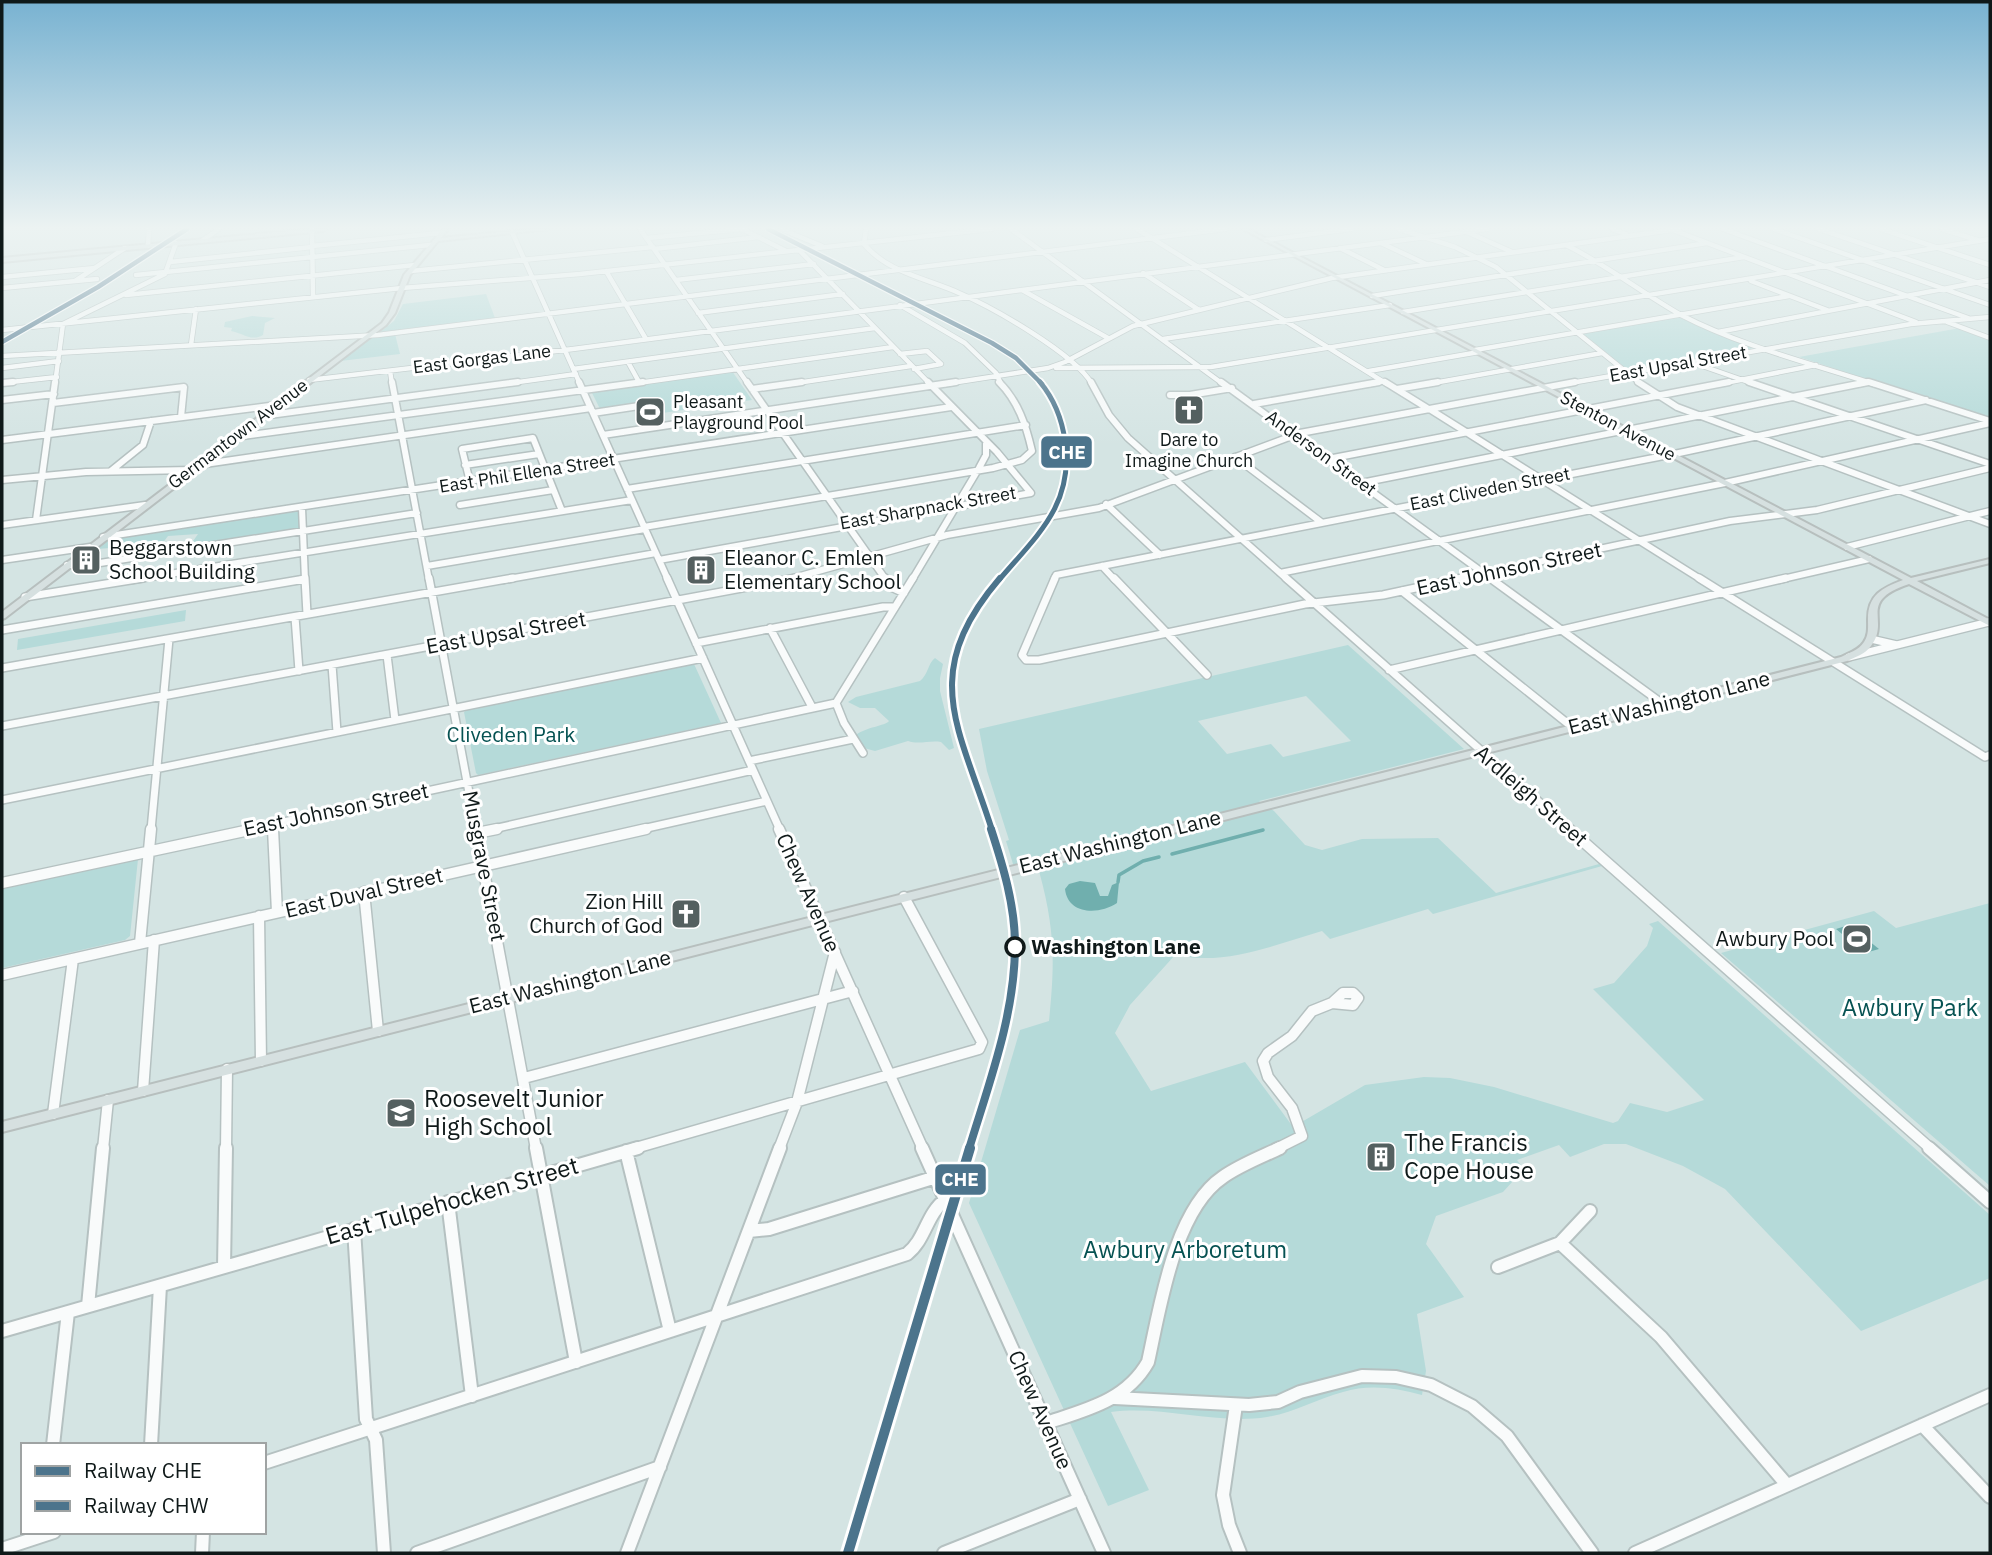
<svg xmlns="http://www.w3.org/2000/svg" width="1992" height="1555" font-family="'IBM Plex Sans',sans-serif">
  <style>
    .green { fill: #b5dad9; fill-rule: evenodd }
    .water { fill: #70afae }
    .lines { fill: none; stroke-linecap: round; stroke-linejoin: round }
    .stream { stroke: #70afae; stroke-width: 3.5 }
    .minor-far4-casing { stroke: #b5c1c1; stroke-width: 6 }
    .minor-far3-casing { stroke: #b5c1c1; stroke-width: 9 }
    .minor-far2-casing { stroke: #b5c1c1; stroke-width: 10 }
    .minor-far1-casing { stroke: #b5c1c1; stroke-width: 13 }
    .minor-casing { stroke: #b5c1c1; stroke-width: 16 }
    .major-casing { stroke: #b7bfbe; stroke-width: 4 }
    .minor-far4 { stroke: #f9fbfb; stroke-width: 4.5 }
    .minor-far3 { stroke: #f9fbfb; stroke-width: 6 }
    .minor-far2 { stroke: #f9fbfb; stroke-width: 7 }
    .minor-far1 { stroke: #f9fbfb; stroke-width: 10 }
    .minor { stroke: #f9fbfb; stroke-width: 12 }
    .major { fill: #d6e0e0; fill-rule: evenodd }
    .rail-1-far4-casing { stroke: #fff; stroke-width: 7 }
    .rail-1-far3-casing { stroke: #fff; stroke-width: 9 }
    .rail-1-far2-casing { stroke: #fff; stroke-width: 11 }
    .rail-1-far1-casing { stroke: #fff; stroke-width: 13 }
    .rail-1-casing { stroke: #fff; stroke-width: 16 }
    .rail-2-casing { stroke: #fff; stroke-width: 7 }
    .rail-1-far4 { stroke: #4c748c; stroke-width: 4.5 }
    .rail-1-far3 { stroke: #4c748c; stroke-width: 5 }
    .rail-1-far2 { stroke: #4c748c; stroke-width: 6 }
    .rail-1-far1 { stroke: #4c748c; stroke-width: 8 }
    .rail-1 { stroke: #4c748c; stroke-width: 10 }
    .rail-2 { stroke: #4c748c; stroke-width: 4.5 }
    .stop-dot { fill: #fff; stroke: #0f1919; stroke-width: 3.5 }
    .labels { text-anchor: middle; stroke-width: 6; stroke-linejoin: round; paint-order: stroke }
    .far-street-label { font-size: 18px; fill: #0f1919; stroke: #fff }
    .far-poi-label { font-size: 18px; fill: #0f1919; stroke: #fff; text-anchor: start }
    .poi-label { font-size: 21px; fill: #0f1919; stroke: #fff; text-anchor: start }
    .street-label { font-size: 21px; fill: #0f1919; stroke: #fff }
    .park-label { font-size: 21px; fill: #065252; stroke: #fff }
    .stop-label { font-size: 21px; font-weight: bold; fill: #0f1919; stroke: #fff; text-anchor: start }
    .near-park-label { font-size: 24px; fill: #065252; stroke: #fff }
    .near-poi-label { font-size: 24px; fill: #0f1919; stroke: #fff; text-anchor: start }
    .near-street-label { font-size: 24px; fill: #0f1919; stroke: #fff }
    .line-badge { stroke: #fff; stroke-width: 2.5 }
    .badge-label { font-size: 19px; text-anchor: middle; font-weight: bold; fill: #fff }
  </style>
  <rect width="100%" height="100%" fill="#d4e4e3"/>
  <path class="green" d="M486,294L495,318L380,332L394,321L403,304Z
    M252,316L275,318L265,323L263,335C251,342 243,333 231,331L232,328L224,327L225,322Z
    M1679,317L1754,348L1627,369L1582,333Z
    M1960,328L1990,340V419L1799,357Z
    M395,334L400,354L340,361L373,337Z
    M732,371L752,400L642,416L637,408L602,413L591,391Z
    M299,511L300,530L189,547L198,534L168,536L162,544L97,549L110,539Z
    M186,610L185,621L17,650L18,639Z
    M1348,645L1464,749L1259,801L1274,811L1305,845L1322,850L1362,839L1438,838L1496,893L1599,864L1602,866L1433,914L1428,909L1330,939L1322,931C1274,945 1226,966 1175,955L1130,1005L1115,1033L1151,1091L1245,1062L1293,1127L1365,1085L1424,1077L1450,1078L1494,1087L1613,1123L1618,1121L1630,1103L1667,1112L1704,1100L1593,989L1614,983L1647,946L1653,928L1649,924L1658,921L1990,1215V1278L1861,1331L1725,1189L1683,1166L1626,1144H1604L1570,1157L1559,1145L1517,1160L1524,1169L1503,1192L1436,1216L1426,1244L1464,1297L1417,1314L1426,1371L1422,1395C1396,1388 1369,1384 1343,1392C1317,1399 1293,1413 1267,1417C1215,1425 1163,1405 1111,1412L1149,1490L1108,1506L969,1203L1020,1030L1049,1021C1055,962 1055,929 1039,871L1013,864L1006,841L1009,840L987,771L979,729ZM1306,696L1351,741L1283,757L1271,744L1227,754L1198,721Z
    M935,658L943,664L940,678V691L954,748L949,750L941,742C929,740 919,745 908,741L875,751L864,748L856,735C866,727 885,726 889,721L875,708H860L848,702L856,697L920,681C928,675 928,663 935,658Z
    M694,664L721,723L478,775L476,773L464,712L467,710Z
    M138,859L130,936L125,940L2,968V889Z
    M1990,903V1186L1721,953L1874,911L1896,928Z"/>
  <path class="water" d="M1080,881L1095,883L1100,896H1108L1112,885L1119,882L1117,903C1099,915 1068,915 1065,889L1069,884Z
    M1849,925L1879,949L1865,953L1836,929Z"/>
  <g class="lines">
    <path class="stream" d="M1172,854L1263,830
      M1118,882L1119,875L1143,861L1159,857"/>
    <g class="minor-far4-casing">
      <path id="minor-far4" d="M312,229L313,297
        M640,229L748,384
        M781,229L822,246
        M866,229L864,244C888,273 926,278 959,293C992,307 1075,354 1092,384
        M1011,229L1223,384
        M1137,229L1387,384
        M1399,229L1455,247L1496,267L1641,384
        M1612,229L1626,234
        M1723,229L1968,318
        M1774,229L1990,305
        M1819,229L1990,287
        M1881,229L1990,265
        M1942,229L1977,240
        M1673,230L1916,322
        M512,232L580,384
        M1467,232L1512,252
        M647,238L742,229L786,251
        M203,240L219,229
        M1266,240L1351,229
        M1381,243L1426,264
        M1566,245C1607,265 1642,293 1681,315C1741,346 1810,363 1874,384
        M148,246L149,229
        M312,246L440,233
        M1340,248L1384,270
        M654,249L759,237
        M799,250L930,384
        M170,262L312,247
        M411,271L653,247
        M606,271L646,339
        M1143,273L1199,310
        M136,275L430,245
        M2,277L95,268
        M676,280L814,264
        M75,281L125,248
        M1751,281L1827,310
        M2,288L97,279
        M1022,290L1108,338
        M126,295L415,265
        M1372,296L1707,243
        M900,305L965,343L996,373L1001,384
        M1403,312L1744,257
        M698,313L843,294
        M1947,322L1990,338
        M2,330L402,288L580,274L991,229
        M1718,332L1990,280
        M1163,339L1390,305
        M191,345L196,309
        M1475,350L1789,296
        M900,354L927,351L941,364L914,369
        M2,356L378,335L1225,229
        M628,362L639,382
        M1691,362L1754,384
        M2,368L59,361
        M1056,368L1211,367L1990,239
        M573,369L875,328
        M390,371L392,384
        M1369,371L1479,352
        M309,380L573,349L1487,229
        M2,383L57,377
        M55,384L63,324L165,274L176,243
        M505,384L576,374
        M631,384L893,347
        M790,384L911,366
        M945,384L1048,368L1065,362L1133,326L1332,278L1679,229
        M1370,384L1384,381
        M1428,384L1602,353
        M1565,384L1911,324L1990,317
        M1720,384L1816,365
        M1860,384L1868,382"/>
    </g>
    <g class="minor-far3-casing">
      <path id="minor-far3" d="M392,382L429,580
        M579,382L668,580
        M747,382L886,580
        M1091,382L1109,415L1128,438L1288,580
        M1221,382L1493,580
        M1385,382L1427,408
        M1638,382L1677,407L1990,524
        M1749,382L1990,464
        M1869,382L1990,421
        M2,383L13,382
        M752,389L802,382
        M1397,389L1438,382
        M1170,395H1190L1232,388
        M2,400L54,394
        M53,403L184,387L181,417
        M1254,404L1379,382
        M1431,410L1702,580
        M593,413L639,406
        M262,416L518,382
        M603,435L956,382
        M235,437L643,382
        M2,440L277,405
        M1235,457L1321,522
        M1328,459L1729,382
        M198,465L591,408
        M465,465L539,454
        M112,470L143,445L151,421
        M2,480L86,472L191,470
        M470,482L462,449L533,438L562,511
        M1361,483L1868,382
        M627,489L1026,425
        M1106,504L1160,555
        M460,505L553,490
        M302,508L305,580
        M36,520L55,382
        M2,525L145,505
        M644,527L993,468L1022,460L1032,451C1026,425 1018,401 999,382
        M103,537L951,407
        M1847,547L1990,511
        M2,560L90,547
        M659,560L1031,493L997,452L928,382
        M67,565L100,563L417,513
        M427,566L645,529
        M1102,566L1115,580
        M1280,573L1725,483L1990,423
        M132,580L632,500
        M299,580L305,579
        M503,580L656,553
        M786,580L947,535L1099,508L1300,433L1575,382
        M912,580L979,468L986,455V444
        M1054,580L1056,575L1679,453L1926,400
        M1454,580L1730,521L1817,510L1990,468
        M1778,580L1869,559"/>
    </g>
    <g class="minor-far2-casing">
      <path id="minor-far2" d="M305,578L307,614
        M429,578L476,830
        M667,578L780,830
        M885,578L891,587L904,593
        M1055,578L1022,655L1026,660H1039L1305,604L1383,595L1462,578
        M1114,578L1207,675
        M1286,578L1571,830
        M1490,578L1663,704
        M1699,578L1985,757L1990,755
        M1402,591L1572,727
        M25,597L143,578
        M295,617L299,671
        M770,628L812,707
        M2,630L305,579
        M1871,639L1897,645
        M696,643L883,607H895
        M387,655L395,720
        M1849,657L1989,622
        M332,665L337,732
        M2,668L513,578
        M1389,670L1786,578
        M836,703L844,723L863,753
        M2,726L796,578
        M749,761L853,739
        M2,800L703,658
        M273,824V830
        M151,830L169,639
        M246,830L836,703L913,578
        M489,830L753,770
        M638,830L767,801"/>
    </g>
    <g class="minor-far1-casing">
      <path id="minor-far1" d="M273,829L277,912
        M476,829L536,1149
        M779,829L923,1149
        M1569,829L1931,1149
        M477,833L497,829
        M2,883L254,829
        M364,892L378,1031
        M259,916L261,1061
        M140,943L151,829
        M2,975L646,829
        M1343,993H1353L1358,998L1353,1005L1332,1003Z
        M524,1078L853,991
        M143,1091L154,940
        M53,1114L73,959
        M103,1149L108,1100
        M226,1149L227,1069
        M632,1149L979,1049L982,1042L904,897
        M779,1149L797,1102L835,952
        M1276,1149L1302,1136L1292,1108L1268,1077L1263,1061L1268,1053L1292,1036L1312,1011L1332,1003"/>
    </g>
    <g class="minor-casing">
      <path id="minor" d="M536,1148L576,1362
        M922,1148L1104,1553
        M1929,1148L1990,1202
        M626,1151L670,1331
        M448,1202L472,1396
        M354,1229L366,1419L376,1440L384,1553
        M749,1231L769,1229L936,1177
        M1560,1243L1661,1337L1787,1485
        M224,1267L226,1148
        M1498,1267L1560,1243L1590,1211
        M88,1306L103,1148
        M2,1331L638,1148
        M1115,1398L1249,1405L1278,1402L1300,1392L1362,1376L1396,1377L1431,1385L1472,1406L1507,1436L1592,1553
        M1236,1405L1223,1495L1229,1525L1240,1553
        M1046,1423C1085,1410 1126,1401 1148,1362C1160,1308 1174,1210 1223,1177C1240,1165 1261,1157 1280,1148
        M1922,1425L1990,1497
        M53,1445L68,1312
        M151,1445L160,1286
        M264,1463L907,1254C926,1239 926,1214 946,1199
        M2,1549L54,1532
        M202,1553L203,1532
        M417,1553L660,1467
        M627,1553L780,1148
        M944,1553L1080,1499
        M1635,1553L1990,1395"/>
    </g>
    <g class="major-casing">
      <path id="major" d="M311,229H326L323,231L2,262V258Z
        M443,229H448L441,238L534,229H549L438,241L410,275L395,313L386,325L5,618L2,619V612L382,323L389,313L404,275Z
        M1243,229H1248L1911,578L1990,559V563L1917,581L1990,620V626L1909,584C1856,602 1891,619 1871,646C1865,654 1856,657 1847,661L2,1132V1122L1841,657C1849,653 1859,650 1864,642C1869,635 1868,627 1868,619C1868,595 1882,588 1903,580Z"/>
    </g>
    <use href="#minor-far4" class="minor-far4"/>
    <use href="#minor-far3" class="minor-far3"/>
    <use href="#minor-far2" class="minor-far2"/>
    <use href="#minor-far1" class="minor-far1"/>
    <use href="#minor" class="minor"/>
    <use href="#major" class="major"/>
    <g class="rail-1-far4-casing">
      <path id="rail-1-far4" d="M768,229L992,343L1016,358L1042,384"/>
    </g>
    <g class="rail-1-far3-casing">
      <path id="rail-1-far3" d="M999,580C1037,535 1074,505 1065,441C1062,419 1054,399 1040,382"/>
    </g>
    <g class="rail-1-far2-casing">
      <path id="rail-1-far2" d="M992,830C959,726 918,674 1000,578"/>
    </g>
    <g class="rail-1-far1-casing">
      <path id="rail-1-far1" d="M969,1149C989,1083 1015,1015 1015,945C1015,905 1003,866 991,829"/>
    </g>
    <g class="rail-1-casing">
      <path id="rail-1" d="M848,1553L970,1148"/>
    </g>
    <g class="rail-2-casing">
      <path id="rail-2" d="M2,342L98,287L187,229"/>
    </g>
    <use href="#rail-1-far4" class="rail-1-far4"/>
    <use href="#rail-1-far3" class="rail-1-far3"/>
    <use href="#rail-1-far2" class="rail-1-far2"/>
    <use href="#rail-1-far1" class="rail-1-far1"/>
    <use href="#rail-1" class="rail-1"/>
    <use href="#rail-2" class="rail-2"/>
  </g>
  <linearGradient id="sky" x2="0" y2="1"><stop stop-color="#78b2d1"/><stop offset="0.51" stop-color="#ecf3f2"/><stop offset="1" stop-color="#ecf3f2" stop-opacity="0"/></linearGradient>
  <rect width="1992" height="446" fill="url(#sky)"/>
  <defs>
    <g id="church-square" transform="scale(1.575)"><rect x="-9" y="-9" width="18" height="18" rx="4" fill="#546060" stroke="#fff"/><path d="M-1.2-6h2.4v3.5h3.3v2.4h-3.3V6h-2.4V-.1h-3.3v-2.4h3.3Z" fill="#fff"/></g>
    <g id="stadium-square" transform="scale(1.575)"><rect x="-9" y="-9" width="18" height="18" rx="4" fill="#546060" stroke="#fff"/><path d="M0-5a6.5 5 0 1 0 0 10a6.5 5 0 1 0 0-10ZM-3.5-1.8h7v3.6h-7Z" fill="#fff"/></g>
    <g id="building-square" transform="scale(1.575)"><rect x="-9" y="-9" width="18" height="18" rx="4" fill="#546060" stroke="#fff"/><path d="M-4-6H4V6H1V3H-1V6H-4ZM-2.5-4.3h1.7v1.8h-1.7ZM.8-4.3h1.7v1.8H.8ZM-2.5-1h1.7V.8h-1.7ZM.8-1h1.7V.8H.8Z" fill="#fff"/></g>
    <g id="school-square" transform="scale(1.575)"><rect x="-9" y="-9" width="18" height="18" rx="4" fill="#546060" stroke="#fff"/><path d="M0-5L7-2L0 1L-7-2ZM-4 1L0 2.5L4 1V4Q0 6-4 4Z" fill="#fff"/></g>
  </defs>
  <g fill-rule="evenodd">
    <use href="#church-square" x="1189" y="410"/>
    <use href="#stadium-square" x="650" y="412"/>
    <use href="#building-square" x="86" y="560"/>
    <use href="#building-square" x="701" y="570"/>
    <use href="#church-square" x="686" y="914"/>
    <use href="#stadium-square" x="1857" y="939"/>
    <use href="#school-square" x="401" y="1113"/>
    <use href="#building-square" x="1381" y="1157"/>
  </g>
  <circle class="stop-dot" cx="1015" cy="947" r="9"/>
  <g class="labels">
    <g class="far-street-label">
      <text transform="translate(482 359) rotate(-7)" y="6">East Gorgas Lane</text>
      <text transform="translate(1678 364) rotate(-10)" y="6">East Upsal Street</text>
      <text transform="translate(1618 426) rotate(28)" y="6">Stenton Avenue</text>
      <text transform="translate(238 434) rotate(-37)" y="6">Germantown Avenue</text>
      <text transform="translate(1321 453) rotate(36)" y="6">Anderson Street</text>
      <text transform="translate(527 473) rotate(-9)" y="6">East Phil Ellena Street</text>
      <text transform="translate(1490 489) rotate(-11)" y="6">East Cliveden Street</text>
      <text transform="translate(928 508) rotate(-10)" y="6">East Sharpnack Street</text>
    </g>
    <g class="far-poi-label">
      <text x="673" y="408">Pleasant<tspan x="673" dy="21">Playground Pool</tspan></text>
      <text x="1189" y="446" text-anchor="middle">Dare to<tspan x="1189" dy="21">Imagine Church</tspan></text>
    </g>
    <g class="poi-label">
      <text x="109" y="555">Beggarstown<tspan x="109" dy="24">School Building</tspan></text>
      <text x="724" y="565">Eleanor C. Emlen<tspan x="724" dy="24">Elementary School</tspan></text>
      <text x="663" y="909" text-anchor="end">Zion Hill<tspan x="663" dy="24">Church of God</tspan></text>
      <text x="1834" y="946" text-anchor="end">Awbury Pool</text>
    </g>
    <g class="street-label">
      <text transform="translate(1509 569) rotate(-12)" y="7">East Johnson Street</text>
      <text transform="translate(506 633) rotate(-10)" y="7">East Upsal Street</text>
      <text transform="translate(1669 703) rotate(-14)" y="7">East Washington Lane</text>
      <text transform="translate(1531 796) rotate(41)" y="7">Ardleigh Street</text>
      <text transform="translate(336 810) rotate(-12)" y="7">East Johnson Street</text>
      <text transform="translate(1120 842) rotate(-14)" y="7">East Washington Lane</text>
      <text transform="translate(484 866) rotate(79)" y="7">Musgrave Street</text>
      <text transform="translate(364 893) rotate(-13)" y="7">East Duval Street</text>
      <text transform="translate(808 893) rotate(66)" y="7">Chew Avenue</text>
      <text transform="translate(570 982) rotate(-14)" y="7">East Washington Lane</text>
      <text transform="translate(1040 1410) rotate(66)" y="7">Chew Avenue</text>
    </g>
    <g class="park-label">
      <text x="511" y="742">Cliveden Park</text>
    </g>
    <g class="stop-label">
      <text x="1031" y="954">Washington Lane</text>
    </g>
    <g class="near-park-label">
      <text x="1910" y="1016">Awbury Park</text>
      <text x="1185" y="1258">Awbury Arboretum</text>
    </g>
    <g class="near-poi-label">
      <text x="424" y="1107">Roosevelt Junior<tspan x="424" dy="28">High School</tspan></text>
      <text x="1404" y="1151">The Francis<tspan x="1404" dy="28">Cope House</tspan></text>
    </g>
    <g class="near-street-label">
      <text transform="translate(452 1201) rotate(-16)" y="8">East Tulpehocken Street</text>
    </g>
  </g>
  <g class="line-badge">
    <rect x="1040" y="435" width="53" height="34" rx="7" fill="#4c748c"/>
    <rect x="934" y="1163" width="53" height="33" rx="7" fill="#4c748c"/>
  </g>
  <g class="badge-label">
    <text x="1067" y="459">CHE</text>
    <text x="960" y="1186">CHE</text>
  </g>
  <rect width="1992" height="1555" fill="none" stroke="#0f1919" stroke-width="7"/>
  <rect x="21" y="1443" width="245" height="91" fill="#ffffff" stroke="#9fa3a3" stroke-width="2"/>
  <rect x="35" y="1466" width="35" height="10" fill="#4c748c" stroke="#9fa3a3" stroke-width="2"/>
  <text x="84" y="1478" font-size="21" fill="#0f1919">Railway CHE</text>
  <rect x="35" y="1501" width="35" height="10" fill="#4c748c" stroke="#9fa3a3" stroke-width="2"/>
  <text x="84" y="1513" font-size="21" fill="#0f1919">Railway CHW</text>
</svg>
